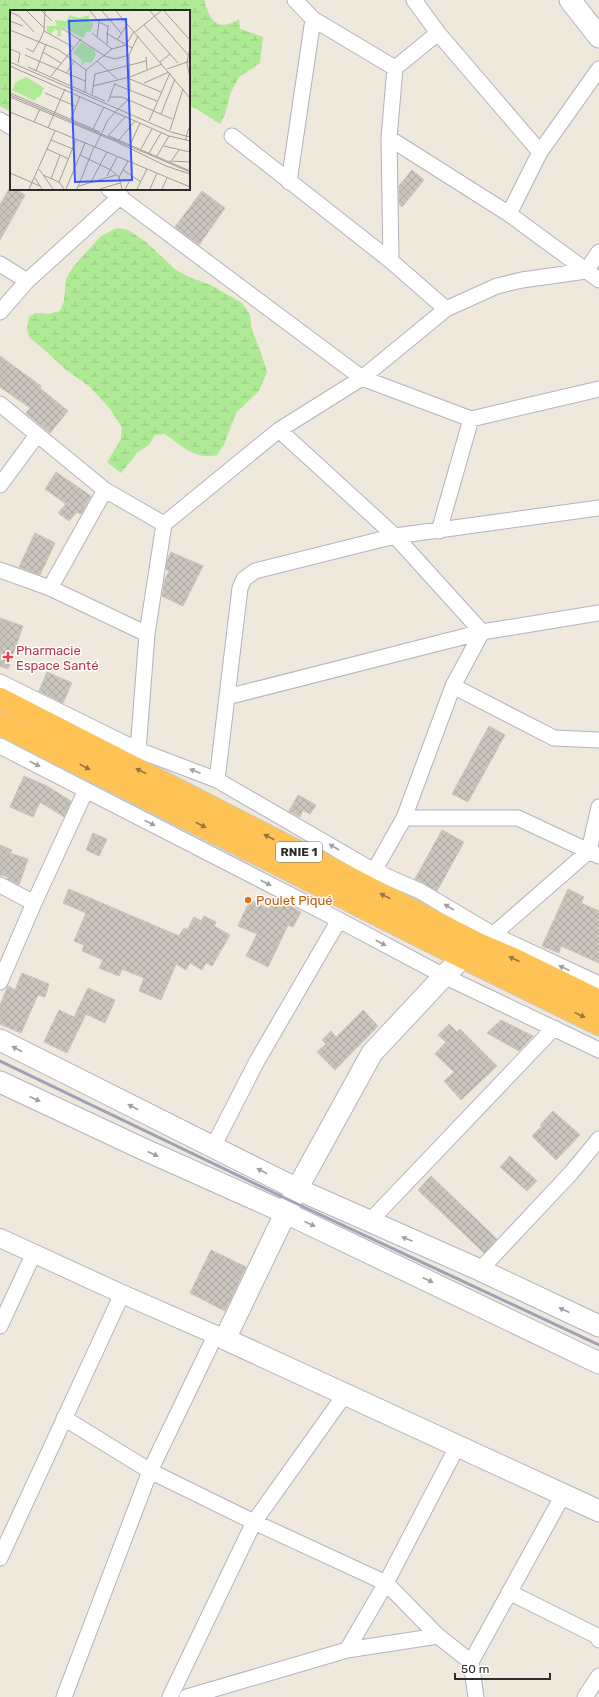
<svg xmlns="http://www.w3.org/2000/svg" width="599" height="1697" font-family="Rubik,sans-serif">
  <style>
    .wetland { fill: url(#wetland-marsh) }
    .building { fill: url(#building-cross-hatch); stroke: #cac4b6 }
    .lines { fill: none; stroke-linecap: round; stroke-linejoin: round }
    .minor-casing { stroke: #b1b3c0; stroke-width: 17 }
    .tertiary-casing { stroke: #b1b3c0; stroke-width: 20 }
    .secondary-casing { stroke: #b1b3c0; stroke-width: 23 }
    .trunk-casing { stroke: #c8c8c8; stroke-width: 24 }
    .minor { stroke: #fff; stroke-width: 15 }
    .tertiary { stroke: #fff; stroke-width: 18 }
    .secondary { stroke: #fff; stroke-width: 21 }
    .trunk { stroke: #fec255; stroke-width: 22 }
    .rail { stroke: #9fa1b8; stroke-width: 3 }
    .oneway { fill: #a0a0a0 }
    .oneway2 { fill: #957740 }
    .health-dot { fill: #e0444e; stroke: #fff; stroke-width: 1.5 }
    .food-dot { fill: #e8710a; stroke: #fff; stroke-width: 1.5 }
    .labels { text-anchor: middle; stroke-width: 3; stroke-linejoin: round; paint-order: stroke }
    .shield { fill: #fff; stroke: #6b6b6b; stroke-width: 1 }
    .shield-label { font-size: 12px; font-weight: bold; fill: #2c2c2c }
    .health-label { font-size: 13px; fill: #be3a42; stroke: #fff; text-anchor: start }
    .food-label { font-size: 13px; fill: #c56008; stroke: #fff; text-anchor: start }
    .inset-road { fill: none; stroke: #a19d96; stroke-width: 1 }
    .view { fill: #3956ff; fill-opacity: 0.15; stroke: #3956ff; stroke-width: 2 }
    .inset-edge { fill: none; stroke: #2c2c2c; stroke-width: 2 }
  </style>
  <defs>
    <pattern id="wetland-marsh" width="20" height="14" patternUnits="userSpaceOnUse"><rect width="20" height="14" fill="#aeea94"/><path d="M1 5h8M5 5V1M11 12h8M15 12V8" fill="none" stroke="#96c980"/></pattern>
    <pattern id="building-cross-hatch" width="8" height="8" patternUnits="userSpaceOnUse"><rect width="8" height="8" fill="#cac5bc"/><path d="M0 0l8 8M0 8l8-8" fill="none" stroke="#aea9a2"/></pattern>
  </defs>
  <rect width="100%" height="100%" fill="#efe8dd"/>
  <path class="wetland" d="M0,0H204C210,20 217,33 239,19L240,29L263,37L260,63L239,77L231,92L225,114L220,124L197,109L189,106V11H11V112L0,106Z
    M117,228L128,230L146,242L176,270L189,277L211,285L242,303L250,315L252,330L261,353L267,372L259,391L236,413L224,445L217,455C195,460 182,446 165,434L155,435L149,445L138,452L121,473L107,462L121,439L122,428L111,410L90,387L65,369L48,353L29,337L27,328L29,317L35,313L48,314L60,311L64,301L66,279L73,267L101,236Z"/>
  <path class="building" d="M412,170L424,180L402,207L399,204V186Z
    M10,187L11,189H15L25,195L0,240V205Z
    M202,191L225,208L199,245L175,227Z
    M0,356L41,386L40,388L68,411L50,433L26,413L30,408L0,387Z
    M56,472L91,496L81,514L77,512L69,521L58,513L66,504L45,489Z
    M35,533L55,543L40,575L19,567Z
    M171,552L203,566L183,606L162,596L165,579L169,571L166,569L167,561Z
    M0,618L23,626L8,669L0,666Z
    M47,672L72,683L63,703L39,691Z
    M489,726L505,735L468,802L452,794Z
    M24,776L47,786L71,801L64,817L40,802L33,817L10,807Z
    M298,795L316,805L310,814L303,810L300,817L289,811Z
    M442,830L464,842L437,891L415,879Z
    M93,833L107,839L99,856L86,850Z
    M0,845L12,850L10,853L28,859L19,885L7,879L8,877L2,875L0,876Z
    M69,889L179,936L184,928L187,930L194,917L201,921L204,916L216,922L214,926L230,935L212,966L206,963L202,970L190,963L186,970L176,964L161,1000L139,991L144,978L122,969L119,976L99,968L103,960L82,951L84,945L74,941L86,913L63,903Z
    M568,889L584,897L581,903L599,911V963L561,946L559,953L542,946Z
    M275,898L301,912L293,927L288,925L268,967L246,956L257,934L238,926L250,900L269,909Z
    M22,973L49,984L45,997L38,995L21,1033L0,1024V1005L8,986L15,990Z
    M88,988L115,1000L105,1023L86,1014L67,1053L44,1042L59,1010L74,1017Z
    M363,1010L378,1026L335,1070L317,1052L326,1044L322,1040L331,1031L336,1037Z
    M501,1020L533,1036L519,1051L487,1033Z
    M449,1024L457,1032L460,1029L497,1066L461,1100L444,1081L454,1072L435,1054L446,1042L438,1035Z
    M553,1111L580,1135L556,1160L532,1136L542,1126L540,1125Z
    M510,1156L537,1181L527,1191L500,1167Z
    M431,1176L497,1239L484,1253L418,1190Z
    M211,1250L246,1267L225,1311L190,1293Z"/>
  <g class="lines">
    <g class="minor-casing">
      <path id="minor" d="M295,0L313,19L395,68
        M414,0L438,33L540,152
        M0,120L11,127
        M232,136L391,261L446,309
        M389,138L509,214L599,280
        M289,182L313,19
        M109,189L362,378L471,419L599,389
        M509,214L540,152L599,69
        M391,261L389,138L395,68L438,33
        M0,264L27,281
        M0,312L27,281L121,196
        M0,404L105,490L164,524
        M279,430L395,536L482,632
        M0,485L37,435
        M439,531L471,419
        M0,570L50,588L147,634
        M50,588L105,490
        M0,682L138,750L217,780L374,871L420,891L494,935L599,984
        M453,686L554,738L599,740
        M227,697L482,632L599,613
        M0,746L339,920L444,976L599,1050
        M138,750L147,634L164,524L279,430L362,378L446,309L497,286L522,280L586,271L599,252
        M217,780L240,588L244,579L255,571L395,536L599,508
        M404,818H518L599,856
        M374,871L404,818L453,686L482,632
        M0,885L34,903
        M488,939L589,851L599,807
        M0,982L34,903L86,790
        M213,1147L257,1061L339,920
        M369,1222L554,1028
        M480,1270L571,1173L599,1139
        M0,1326L34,1253
        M64,1418L150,1471L254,1522L386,1583L438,1636L471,1662
        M0,1558L122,1294
        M509,1592L599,1637V1640
        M347,1650L386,1583L458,1445
        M64,1697L150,1471L215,1336
        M170,1697L254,1522L346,1393
        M187,1697L347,1650L438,1636
        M476,1697L471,1662L563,1495
        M585,1697L599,1676"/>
    </g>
    <g class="tertiary-casing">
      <path id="tertiary" d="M0,1238L122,1294L225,1339"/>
    </g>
    <g class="secondary-casing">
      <path id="secondary" d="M570,0L599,37
        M476,948L463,957L444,976L372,1053L297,1189L225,1339L599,1511
        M0,1040L297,1189L480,1270L599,1326
        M0,1082L143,1149L286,1213L599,1363"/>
    </g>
    <g class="trunk-casing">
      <path id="trunk" d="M0,699L480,945L511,958L599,1001
        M0,724L432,942L599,1024"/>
    </g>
    <use href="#minor" class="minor"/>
    <use href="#tertiary" class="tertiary"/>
    <use href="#secondary" class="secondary"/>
    <use href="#trunk" class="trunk"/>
    <path class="rail" d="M0,1061L291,1201L599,1345"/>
  </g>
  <defs><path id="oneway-solid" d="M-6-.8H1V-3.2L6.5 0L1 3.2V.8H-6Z"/></defs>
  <g class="oneway">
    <use href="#oneway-solid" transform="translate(35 764) rotate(27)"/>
    <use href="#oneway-solid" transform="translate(195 771) rotate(-159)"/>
    <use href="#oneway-solid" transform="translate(150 823) rotate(27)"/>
    <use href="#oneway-solid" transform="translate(334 847) rotate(-150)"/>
    <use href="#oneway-solid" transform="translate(266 883) rotate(27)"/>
    <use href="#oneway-solid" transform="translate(449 907) rotate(-149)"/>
    <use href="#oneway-solid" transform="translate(381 943) rotate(28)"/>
    <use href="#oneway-solid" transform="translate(564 968) rotate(-155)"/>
    <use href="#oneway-solid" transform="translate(17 1049) rotate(-153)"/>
    <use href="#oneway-solid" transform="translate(35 1099) rotate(25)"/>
    <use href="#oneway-solid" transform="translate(133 1107) rotate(-153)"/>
    <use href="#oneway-solid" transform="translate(153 1154) rotate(24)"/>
    <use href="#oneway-solid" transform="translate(262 1171) rotate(-153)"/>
    <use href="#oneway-solid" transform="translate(310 1224) rotate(25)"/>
    <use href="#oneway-solid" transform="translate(407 1239) rotate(-157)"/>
    <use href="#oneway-solid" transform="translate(428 1280) rotate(25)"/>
    <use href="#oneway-solid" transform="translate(564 1310) rotate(-155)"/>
  </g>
  <g class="oneway2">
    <use href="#oneway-solid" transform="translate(85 767) rotate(27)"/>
    <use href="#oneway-solid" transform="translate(141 771) rotate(-153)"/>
    <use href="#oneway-solid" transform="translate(201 825) rotate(27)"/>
    <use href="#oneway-solid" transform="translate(269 837) rotate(-153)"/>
    <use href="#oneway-solid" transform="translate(385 896) rotate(-153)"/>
    <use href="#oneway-solid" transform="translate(514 959) rotate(-155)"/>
    <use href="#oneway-solid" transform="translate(580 1015) rotate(26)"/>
  </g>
  <path class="health-dot" d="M6 651h4v4h4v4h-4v4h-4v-4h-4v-4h4z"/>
  <circle class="food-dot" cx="248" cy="900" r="4"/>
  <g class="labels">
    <rect class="shield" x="276" y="842" width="46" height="20" rx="3"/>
    <g class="shield-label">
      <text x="299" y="856">RNIE 1</text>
    </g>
    <g class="health-label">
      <text x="16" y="655">Pharmacie<tspan x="16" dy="15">Espace Santé</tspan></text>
    </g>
    <g class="food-label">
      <text x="256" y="905">Poulet Piqué</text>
    </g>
  </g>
  <g transform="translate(10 10)">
    <rect width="180" height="180" fill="#efe8dd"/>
    <path d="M60,5L69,8L79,5V12L84,13L80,22L77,21L73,28L54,18L50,22L52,25L47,27L48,21L45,19L41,24L37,21V16H47L45,10L56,11ZM71,32L84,40L86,45L81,53L75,52L72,55L71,49L63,43ZM16,67L34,78L30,87H27L25,91L2,80L6,72Z" fill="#aeea94"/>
    <path class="inset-road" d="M17,1L34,18M32,1L42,11M80,1L89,12L97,16M92,1L111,23M106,1L180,88M140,1L178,45M154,1L180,30M0,2L9,6L24,22M0,11L13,16M134,15L168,53M53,19L95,46L105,49L119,45M0,20L49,40L76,60M34,21L63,37M125,22L151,1M82,23L102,39M96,23L122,38M87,27L89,12M108,29L117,14M97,34L98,15M180,37L177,53L180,68M16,38L23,42L30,30L34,21L35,1M0,39L10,43L8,53M33,42L51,53M15,45L75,71M136,47L137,59M87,51L107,69M0,52L161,122L180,127M150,52L160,44M0,56L159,126L176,130M18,57L95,91M157,59L180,51M26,61L36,34M56,63L64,52M41,66L71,29M120,69L151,82M134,73L159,62M104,74L147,91M83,76L120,67L152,54M75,82L76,60L102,39L116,35L124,21M0,83L90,122M35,83L65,96M82,84L85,64L136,51M0,85L180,162M0,87L107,132L156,156L180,164M100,87H112L162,109M98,92L105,73M108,99L118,90L120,79L119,45L128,26M108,99L98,110L85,137L180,177M0,102L85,137M151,104L165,69M61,109L70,86M139,111L160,63M24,112L30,99M180,115L176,127V130L180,131M38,118L55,79M83,119L94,97M160,120L173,79M98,126L115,107M99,126L180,161M41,130L63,139M109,130L125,111M120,135L130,113M154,136L180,142M37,139L59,149M131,139L142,119M139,143L151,123M70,145L101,160L109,167M147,146L159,126M162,150L169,140M159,151L180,152M29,159L43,179M113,160L131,172M0,163L30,176M33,165L49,172L54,179M97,166L107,147M25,168L32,179M41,169L50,145M49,172L66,130M81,172L97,142M69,176L106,165M19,179L45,121M56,179L75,133M67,179L84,137M90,179L110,173M112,179L109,167L118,151M115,179L122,167M127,179L137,159M140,179L147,163M152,179L157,168"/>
    <path class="view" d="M116,9L122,170L65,172L59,11Z"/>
    <rect width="180" height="180" class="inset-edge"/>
  </g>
  <path d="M455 1673v6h95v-6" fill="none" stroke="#2c2c2c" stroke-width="2"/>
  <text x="461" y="1673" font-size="12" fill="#2c2c2c" stroke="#ffffff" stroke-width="3" paint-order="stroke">50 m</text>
</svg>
